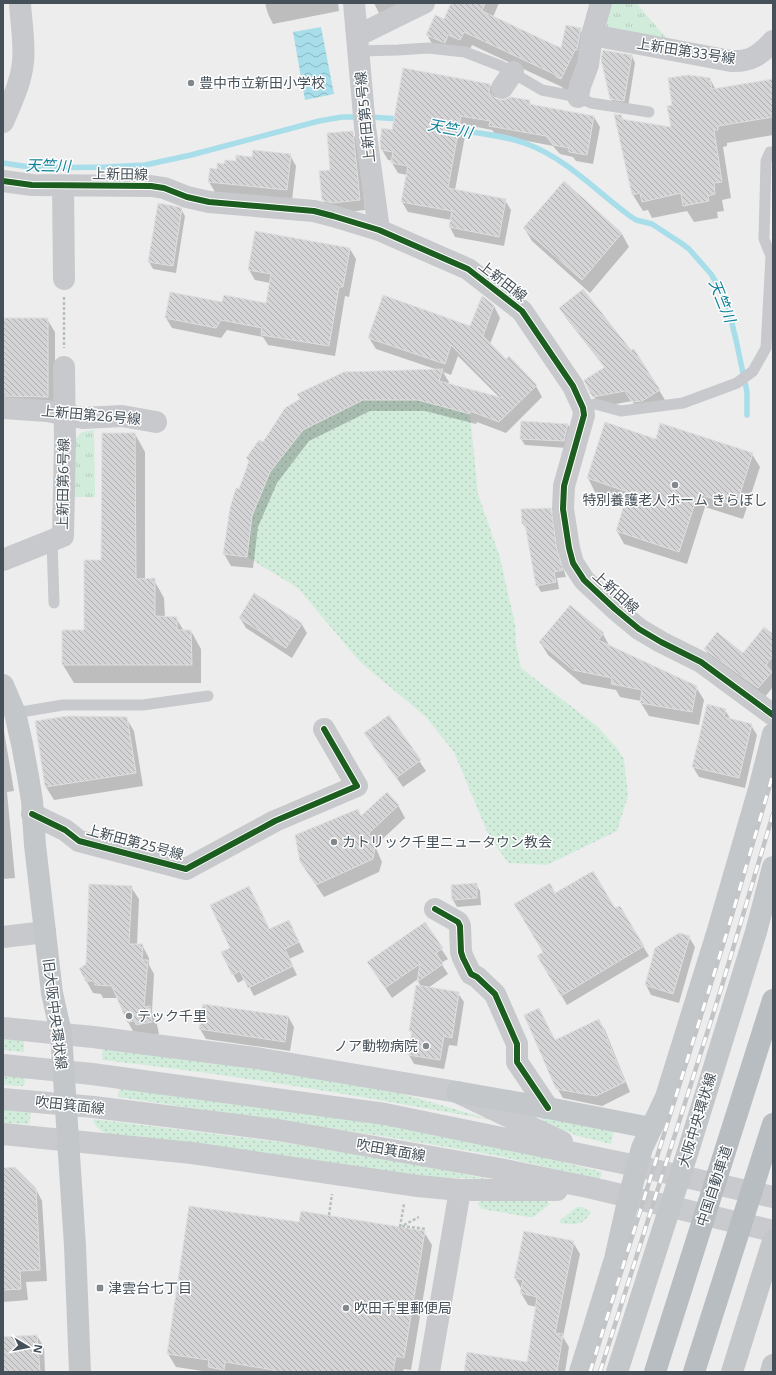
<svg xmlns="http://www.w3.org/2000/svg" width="776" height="1375" font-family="'Noto Sans','Noto Sans JP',sans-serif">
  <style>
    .grass { fill: url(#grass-dots) }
    .park { fill: url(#park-tufts) }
    .water { fill: url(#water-waves) }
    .shadow { fill: #0003; fill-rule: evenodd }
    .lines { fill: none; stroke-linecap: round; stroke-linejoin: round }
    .stream { stroke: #a7deea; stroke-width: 5.5 }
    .building { fill: url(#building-back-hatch); stroke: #dfdfe0 }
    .path { stroke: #b6c1bd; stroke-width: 2.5; stroke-dasharray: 3 2; stroke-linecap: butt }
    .lane { stroke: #c7c9cc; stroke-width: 11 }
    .street { stroke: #c7c9cc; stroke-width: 22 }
    .secondary { stroke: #c8cacd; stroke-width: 22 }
    .primary { stroke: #c4c7ca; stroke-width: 22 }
    .highway { stroke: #b8bdc2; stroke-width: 22 }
    .rail-casing { stroke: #c2c4c6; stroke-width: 4.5 }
    .rail { stroke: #fff; stroke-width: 3; stroke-dasharray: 9; stroke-linecap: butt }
    .cycleway-casing { stroke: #fff; stroke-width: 8 }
    .cycleway { stroke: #1b5e20; stroke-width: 6 }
    .poi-dot { fill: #80878d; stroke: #fff; stroke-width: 1.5 }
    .labels { text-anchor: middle; stroke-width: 3; stroke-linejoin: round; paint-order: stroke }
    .street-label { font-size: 14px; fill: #455059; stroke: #fff }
    .poi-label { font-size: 14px; fill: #455059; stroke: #fff; text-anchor: start }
    .water-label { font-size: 15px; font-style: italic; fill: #118199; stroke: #fff }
  </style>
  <defs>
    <pattern id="grass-dots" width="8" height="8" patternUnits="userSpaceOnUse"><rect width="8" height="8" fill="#d2ecdb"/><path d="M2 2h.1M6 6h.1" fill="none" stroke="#b6ccbe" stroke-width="1.8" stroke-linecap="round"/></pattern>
    <pattern id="park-tufts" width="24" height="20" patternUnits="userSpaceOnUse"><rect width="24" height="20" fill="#d2ecdb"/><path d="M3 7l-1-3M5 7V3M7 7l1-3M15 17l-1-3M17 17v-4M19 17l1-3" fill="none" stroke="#b6ccbe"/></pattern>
    <pattern id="water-waves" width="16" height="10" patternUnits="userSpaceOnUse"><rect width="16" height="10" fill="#a7deea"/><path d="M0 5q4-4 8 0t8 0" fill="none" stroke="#8ab6c1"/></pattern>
    <pattern id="building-back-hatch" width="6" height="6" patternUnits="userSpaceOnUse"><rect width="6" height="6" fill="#d4d4d6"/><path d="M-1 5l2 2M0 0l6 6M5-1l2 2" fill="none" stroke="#aeaeb1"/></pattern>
  </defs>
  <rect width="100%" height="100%" fill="#eeeded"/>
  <path class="grass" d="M363,399L418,400L470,414L478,494L500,558L515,624L516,644L521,668L597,726L617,748L624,759L628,796L617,831L547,865L508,863L488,834L454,752L425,716L360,662L298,588L247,557L252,516L270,472L303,430Z
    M3,1038L24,1040V1052L3,1050Z
    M103,1048L326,1079L403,1094L492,1120C363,1097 233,1074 102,1060Z
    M3,1072L24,1075L25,1082L23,1086L3,1085Z
    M120,1087L397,1126L536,1155L602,1172L600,1179L493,1155L382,1136L118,1097Z
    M3,1110L31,1112L29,1124L3,1123Z
    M544,1115L614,1130L611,1144L578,1136L545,1123L541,1119Z
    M93,1119L281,1142L407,1163L489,1179L431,1177L106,1134C100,1130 94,1126 93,1119Z
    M487,1199L545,1200L550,1204L533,1217H529L482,1209L477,1203Z
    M577,1207H582L591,1212C583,1226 575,1225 560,1223L559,1221Z"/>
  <path class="park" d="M608,3H636L669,41L606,29L602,22Z
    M94,430L95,497H72V442L82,432Z"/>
  <path class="water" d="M321,27L334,94L305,100L293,32Z"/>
  <path class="shadow" d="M265,3H338L339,11L273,24L268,14Z
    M374,3H406L381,17Z
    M452,3H499L493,17L562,49L580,29L588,43L569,92L565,91L562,87L472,45L468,53L435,49L427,35L445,20Z
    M632,56L635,63L628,107L615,105L611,99Z
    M710,79L716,90L773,80V135L727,143V146L723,147L731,198L722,200L724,211L717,212L718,218L694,222L687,211L652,218L648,210L643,211L633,195L615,115L621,116L624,120L672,128L673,106Z
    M490,85L496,95L495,99L501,101H529L532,106L594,117L600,127L593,164L576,161L573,157L560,154L553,146L496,135L492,130L467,125L455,190L505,200L511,210L504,246L455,237L450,227L451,220L408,212L402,202L407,175L398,173L392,163L393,161L388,160L382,150L392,131Z
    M352,132L358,142L365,210L339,213L329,210L323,200L331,171Z
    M290,155L296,166L292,200L215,192L209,182L218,170L225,165L253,158Z
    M564,183L622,234L629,247L590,293L532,241L524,228Z
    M773,200V240L772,238Z
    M181,209L185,216L176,273L153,269L149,262Z
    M256,232L350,249L356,259L349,297L345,296L335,356L268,345L263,337L227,330L221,338L172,328L166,318L223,303L267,304L270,283L255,280L249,270Z
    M483,298L494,306L500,318L490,344L506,360L536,386L542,397L506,433L477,422L476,424L425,411H370L309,441L277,483L258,527L253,568L231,566L224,554L231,509L240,490L249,462L247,458L264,443L285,409L438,370L376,349L369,338L471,327ZM458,356L500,398L448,384L449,382L443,372L451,375Z
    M560,308L659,390L665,400L639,412L632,401L600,407L585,381L605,368L566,318Z
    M3,319H47L55,332V411L3,409Z
    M605,423L657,440L752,454L760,467L743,519L705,507L687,564L624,544L617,531L626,502L595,492L588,478Z
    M568,425L572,431L567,448L525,445L521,439Z
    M135,434L145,452V580H154L164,598L165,618H176L184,631H191L201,649V683H74L63,665V631H85Z
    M550,509L554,516L560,558L566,577L557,578L559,589L541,592L537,585L527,530L523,524Z
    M240,618L301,623L307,633L292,658L246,628Z
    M603,634L610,647L696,687L704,700L699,725L649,716L641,703V701L620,697L616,690L582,684L548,655L540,642Z
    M773,635V687L764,698L711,659L705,649L744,655Z
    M725,710L731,720L751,725L757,735L745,788L699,777L693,767Z
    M389,716L426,771L403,787L372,743Z
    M126,718L134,731L143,786L54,800L46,787L36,722Z
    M3,725L14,791L7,792L15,878L3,879Z
    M398,805L405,818L375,846L382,862L379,872L324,897L309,875L358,810L361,817Z
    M476,884L480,891L481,905L457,907L453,900Z
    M131,887L139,899L137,945H142L149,958V965L154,974L152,1011L156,1020L159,1034L135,1035L128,1022L118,998H103L101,994L93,993L80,970L87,965Z
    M555,894L615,910L619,907L649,956L567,1005L538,956L544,953Z
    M254,896L270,930H293L304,952L289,959L297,975L254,996L245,979L238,983L233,974L232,948Z
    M424,923L448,959L441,963L448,974L428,988L458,993L464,1002L457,1046L449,1045L444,1069L414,1064L409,1055L412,1034L410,1030L421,987L418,981V979L392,998L368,962Z
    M689,937L695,947L679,1003L651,995L646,985Z
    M539,1009L555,1041L599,1021L605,1030L630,1092L602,1106L563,1098L557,1088Z
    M288,1016L294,1027L290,1051L206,1039L200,1029Z
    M3,1169L36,1189L42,1201L47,1281L26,1282L28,1300L3,1302Z
    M190,1207L300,1223L424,1232L432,1245L411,1370L404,1369L403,1372H209L176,1367L168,1354Z
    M573,1242L580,1254L563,1337L569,1347L565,1372H465L528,1363L536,1307L528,1305L521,1293L522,1290L515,1278Z
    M37,1336L44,1347L45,1372H3V1338Z"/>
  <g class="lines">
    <path class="stream" d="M369,117L400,119
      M452,129C475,133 505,135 527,144C567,159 596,191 630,216L636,220L652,224L681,243L689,249L711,274L721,291L729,311L736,340L747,392V415
      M3,163L36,168L106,167L145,165L191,155L319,121L342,117H360"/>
  </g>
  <path class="building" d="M451,3H485L482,11L561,48L566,25L581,28L577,50H575L561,79L556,77V75L464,32L460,40L448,35L445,43L426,35L435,15L444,19Z
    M603,50L632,55L624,101L610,99L601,59Z
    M403,68L490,84L489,93L495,98L501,100L507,99L510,97L530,100L529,104L594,116L587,155L569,152V148L553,145L546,136L489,126L490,121L461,116L448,188L506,199L499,237L449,227L452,211L401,202L408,166L391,163L393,152L381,150L380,142L382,128L392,130Z
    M689,75L710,78L712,89L773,79V117L718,126V130H714L722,182L714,183L715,194L708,196L709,201L683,206L681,193L642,202L640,193L632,195L614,114L622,115L621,119L671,127L667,106L672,105L668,78Z
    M353,131L360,200L332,203L322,200L319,171L330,170L327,133Z
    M253,150L291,154L287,190L208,182L210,168L217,169V163L224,164L225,160L236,161V155L252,157Z
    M564,181L622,233L582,280L523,228Z
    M158,203L174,206L182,208L173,266L148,262Z
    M255,231L350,248L343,287H339L329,346L261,335L262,328L221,320L216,328L165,318L170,292L222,302L224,295L266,303L271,274L248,270Z
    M583,289L631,350L634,349L660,390L642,401L632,402L625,391L593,397L589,391L584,380L605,367L559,308Z
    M383,295L470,326L482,296L494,305L483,336L506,359L509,356L537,385L499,422L470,411V414L418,400H363L303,430L270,472L252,516L247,557L223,554L230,508L236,488L239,489L249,461L246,458L259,440L263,442L285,408L300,399L297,394L344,372L443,369L439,381L503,398L451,345L445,364L368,338Z
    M3,318H48V397L3,396Z
    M521,421L568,424L564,441L520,439Z
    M605,422L656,439L660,423L753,453L736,506L698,494L679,552L616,531L628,492L587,478Z
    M102,433H135L136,579L155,578V616L177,617V630H191L192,665H62V630H84V560H101Z
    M551,508L557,550L563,570L554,572L556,582L536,586L525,524H522L521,509Z
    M254,593L302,623L286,648L239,618Z
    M570,605L604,633L598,640L697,686L692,712L640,703L642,690L611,684L612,678L573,670L539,642Z
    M764,627L773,634V656L766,665L772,672L758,688L704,649L717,632L743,653Z
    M707,704L726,709L724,717L752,724L739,778L692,767Z
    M389,715L421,760L396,778L364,733Z
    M68,716L127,717L136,773L45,787L35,721Z
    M387,792L399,805L369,833L375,848L373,859L316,885L300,862L295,835L358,809L361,816Z
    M593,871L615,908L620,906L644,946L561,996L537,956L543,952L514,904L550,883L555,893Z
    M477,883V898L452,900L451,885Z
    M89,884L132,886L129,944H143L142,960H148L144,1007L150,1006L152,1022L136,1025L135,1021L127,1022L112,986L95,985V981H85V974L79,969L86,964Z
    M249,886L269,929L289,920L299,942L285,949L293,966L248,988L240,971L232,975L221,952L230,948L210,905Z
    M425,922L443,948L436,953L443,964L417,982L420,964L385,988L367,962Z
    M679,933L690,936L673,994L645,985L655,948Z
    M416,985L459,992L452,1038L444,1036L440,1060L408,1055L412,1031H409Z
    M203,1004L288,1016L285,1042L199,1029Z
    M539,1008L555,1040L599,1019L625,1082L596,1096L556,1089L524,1015Z
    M15,1167L36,1188L40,1270L20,1271L21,1289L3,1290V1168Z
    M189,1206L299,1222L301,1211L425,1231L404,1358L396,1356L393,1372H274V1370L225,1362L224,1370L208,1367L209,1360L167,1354Z
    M524,1231L574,1241L555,1333L563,1334L557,1372H464L467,1352L527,1362L537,1297L520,1293L523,1280L514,1278Z
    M37,1335L40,1372H3V1337Z"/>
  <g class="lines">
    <path class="path" d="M64,297V348
      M329,1215L332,1194
      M404,1225L419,1217
      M402,1226L426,1229
      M400,1227L404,1204"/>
    <path class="lane" d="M359,51L398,50L428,48L465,52L501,66L542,90L578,97L591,103L649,112
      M583,408L595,404L621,411L683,403L737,383L753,371L766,348L771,256L764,239L766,161L770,152H773
      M52,540L54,603
      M15,713L63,705H143L208,696"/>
    <path class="street" d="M354,3L365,127L379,230
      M592,35L731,61C751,62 760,55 773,41
      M357,36L424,3
      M502,88L513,72
      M578,97L580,86L588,65L592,35L601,3
      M3,122C11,103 21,83 23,62C25,43 21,22 20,3
      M3,181L32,185L151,186L164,188L187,197L209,202L314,211L333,216L379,230L468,269L522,311L573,386L583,408L584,415L564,486L563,509L569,548L573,563L584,580L615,609L639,629L661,642L701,662L773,715
      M63,186L64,279
      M3,408L47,411L83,418L122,416L156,422
      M3,560L63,536L65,440L64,367
      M32,814L65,830L79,841L186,869L275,821L357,786L324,729
      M435,909L458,922L460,926L461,952L463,958L471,974L477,977L495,994L517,1044V1062L548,1108
      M3,937L45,932
      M429,1372L460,1190"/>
    <path class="secondary" d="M3,1028L93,1037L256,1058L457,1092L562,1142
      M3,1065L92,1074L385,1114L637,1166L773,1197
      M3,1099L94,1107L278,1130L500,1169L592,1188L773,1231
      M3,1134L192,1153L418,1186L460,1190H557"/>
    <path class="primary" d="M3,685L15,713L22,744L28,776L32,801L35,845L52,993L61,1033L75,1246L80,1372
      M457,1092L548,1108L651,1128
      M580,1372L615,1259L629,1197L642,1148L666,1097L718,930L759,789L773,734
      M617,1372L688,1151L756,932L773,867
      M732,1372L773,1241
      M771,1372L773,1365"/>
    <path class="highway" d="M655,1372L773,1000
      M694,1372L773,1124"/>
    <g class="rail-casing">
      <path id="rail" d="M590,1372L727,932L773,774
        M600,1372L721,989L773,814"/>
    </g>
    <use href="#rail" class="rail"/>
    <g class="cycleway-casing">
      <path id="cycleway" d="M3,181L32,185L151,186L164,188L187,197L209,202L314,211L333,216L379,230L468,269L522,311L573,386L583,408L584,415L564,486L563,509L569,548L573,563L584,580L615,609L639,629L661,642L701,662L773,715
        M32,814L65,830L79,841L186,869L275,821L357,786L324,729
        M435,909L458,922L460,926L461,952L463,958L471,974L477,977L495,994L517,1044V1062L548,1108"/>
    </g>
    <use href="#cycleway" class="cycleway"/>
  </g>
  <g class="poi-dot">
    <circle cx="191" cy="83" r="4"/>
    <circle cx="675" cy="485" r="4"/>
    <circle cx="334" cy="842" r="4"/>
    <circle cx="129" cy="1016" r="4"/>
    <circle cx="426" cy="1046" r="4"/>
    <rect x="96" y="1284" width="8" height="8" rx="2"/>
    <circle cx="346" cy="1308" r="4"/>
  </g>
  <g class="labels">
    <g class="street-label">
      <text transform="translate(686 51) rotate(9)" y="5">上新田第33号線</text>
      <text transform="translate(365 117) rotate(-96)" y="5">上新田第5号線</text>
      <text transform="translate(120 174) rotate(1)" y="5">上新田線</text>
      <text transform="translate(503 281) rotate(38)" y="5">上新田線</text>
      <text transform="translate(91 415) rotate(5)" y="5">上新田第26号線</text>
      <text transform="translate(63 484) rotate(-89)" y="5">上新田第6号線</text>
      <text transform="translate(616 592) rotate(42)" y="5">上新田線</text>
      <text transform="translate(135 842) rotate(15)" y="5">上新田第25号線</text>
      <text transform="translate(55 1014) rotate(83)" y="5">旧大阪中央環状線</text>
      <text transform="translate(70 1105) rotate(6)" y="5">吹田箕面線</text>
      <text transform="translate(697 1120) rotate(-73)" y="5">大阪中央環状線</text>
      <text transform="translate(391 1150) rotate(10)" y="5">吹田箕面線</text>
      <text transform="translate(714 1186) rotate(-72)" y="5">中国自動車道</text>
    </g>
    <g class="poi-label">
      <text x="199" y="88">豊中市立新田小学校</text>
      <text x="675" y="505" text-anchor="middle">特別養護老人ホーム きらぼし</text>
      <text x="342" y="847">カトリック千里ニュータウン教会</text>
      <text x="137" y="1021">テック千里</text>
      <text x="418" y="1051" text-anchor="end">ノア動物病院</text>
      <text x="108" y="1293">津雲台七丁目</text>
      <text x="354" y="1313">吹田千里郵便局</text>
    </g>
    <g class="water-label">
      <text transform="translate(450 129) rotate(11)" y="5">天竺川</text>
      <text transform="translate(48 166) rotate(1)" y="5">天竺川</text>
      <text transform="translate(722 301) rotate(68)" y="5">天竺川</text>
    </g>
  </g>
  <rect width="776" height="1375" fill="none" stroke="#455059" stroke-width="8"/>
  <g transform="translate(28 1347) rotate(100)" stroke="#ffffff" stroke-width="3" paint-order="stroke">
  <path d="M0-3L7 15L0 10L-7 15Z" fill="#455059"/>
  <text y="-6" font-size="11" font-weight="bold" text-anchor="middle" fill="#455059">N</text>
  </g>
</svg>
